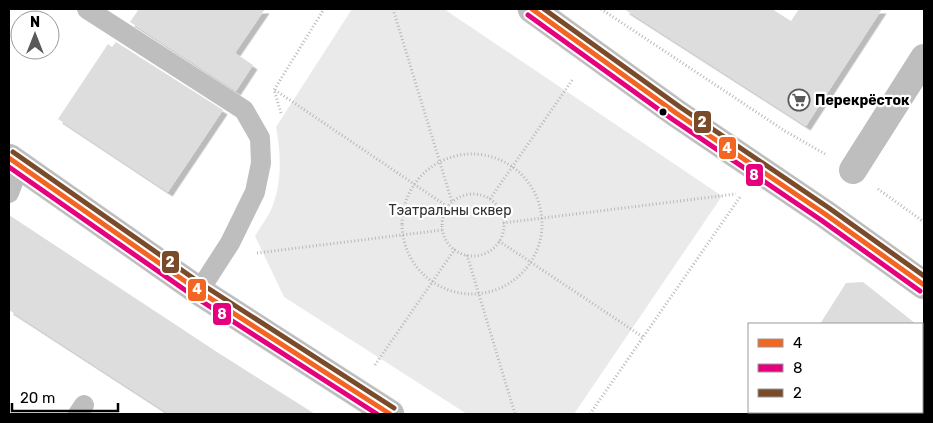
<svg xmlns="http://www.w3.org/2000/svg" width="933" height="423" font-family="Rubik,sans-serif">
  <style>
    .green { fill: #eaeaea }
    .building { fill: #ddd; filter: url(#shadow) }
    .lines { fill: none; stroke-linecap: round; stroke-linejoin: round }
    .primary-casing { stroke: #dbdbdb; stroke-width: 29 }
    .path { stroke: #b8b8b8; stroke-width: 3; stroke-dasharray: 1 2.5; stroke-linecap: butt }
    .lane { stroke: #bebebe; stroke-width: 20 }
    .street { stroke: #bebebe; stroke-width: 28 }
    .primary { stroke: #bdbdbd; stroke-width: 28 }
    .bus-1-casing { stroke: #fff; stroke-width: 9 }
    .bus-2-casing { stroke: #fff; stroke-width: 9 }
    .bus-3-casing { stroke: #fff; stroke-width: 9 }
    .bus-1 { stroke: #f26522; stroke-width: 5 }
    .bus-2 { stroke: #e5007d; stroke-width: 5 }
    .bus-3 { stroke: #7a4b2a; stroke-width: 5 }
    .bus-dot { fill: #000; stroke: #fff; stroke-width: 2 }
    .labels { text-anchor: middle; stroke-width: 4.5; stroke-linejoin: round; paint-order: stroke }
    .poi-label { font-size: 14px; font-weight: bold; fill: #000; stroke: #fff; text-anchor: start }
    .park-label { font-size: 14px; fill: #303030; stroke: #fff }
    .line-badge { stroke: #fff; stroke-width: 2 }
    .badge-label { font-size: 14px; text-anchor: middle; font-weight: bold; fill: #fff }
  </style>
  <defs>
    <filter id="shadow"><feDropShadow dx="4.5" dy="4.5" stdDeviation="0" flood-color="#0004"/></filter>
  </defs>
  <rect width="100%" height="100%" fill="#fff"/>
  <path class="green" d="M352,9H444L722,196L574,414H467L284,297L255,236C261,226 269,216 273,205C282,180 281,153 276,127Z"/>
  <path class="building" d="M139,9H265L235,53L253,65L236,91L130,22Z
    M624,9H772L791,21L799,9H882L806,126Z
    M116,42L223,110L168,192L58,119L108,44L112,47Z
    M9,215L220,354L315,414H169L9,310Z
    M863,282L916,324H820L846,283Z"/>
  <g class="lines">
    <g class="primary-casing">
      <path id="primary" d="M532,9L676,113L825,214L924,285
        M9,158L199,291L390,414"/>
    </g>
    <path class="path" d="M393,9L452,202
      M601,9L785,131L825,154
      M275,90L448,207
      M281,113L274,90L324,9
      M402 224a70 70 0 1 1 140 0a70 70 0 1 1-140 0Z
      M878,189L924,222
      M442 225a31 31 0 1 1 62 0a31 31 0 1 1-62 0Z
      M490,199L573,79
      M503,223L736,194
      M499,241L643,337
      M257,253L442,230
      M467,255L515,414
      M375,365L455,249
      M590,414L740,197"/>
    <path class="lane" d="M87,9L244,110L260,138L261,163L255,192L230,243L199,291
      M9,193L20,164
      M78,414L84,405"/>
    <path class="street" d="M853,170L924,58"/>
    <use href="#primary" class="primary"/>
    <g class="bus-1-casing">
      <path id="bus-1" d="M532,9L676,113L825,214L924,285
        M9,158L199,291L390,414"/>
    </g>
    <g class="bus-2-casing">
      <path id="bus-2" d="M528,15L672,119L821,220L920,291
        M9,167L195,297L377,414"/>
    </g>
    <g class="bus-3-casing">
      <path id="bus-3" d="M544,9L680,107L829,208L924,276
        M13,152L203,285L394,408"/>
    </g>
    <use href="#bus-1" class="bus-1"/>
    <use href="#bus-2" class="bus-2"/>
    <use href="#bus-3" class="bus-3"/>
  </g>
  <defs>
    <g id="supermarket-ring" transform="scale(1.125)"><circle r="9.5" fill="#fff" stroke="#595959" stroke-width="1.5"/><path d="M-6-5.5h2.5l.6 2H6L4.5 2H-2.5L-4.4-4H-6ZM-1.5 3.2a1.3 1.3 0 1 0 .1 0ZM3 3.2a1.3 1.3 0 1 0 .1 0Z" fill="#595959"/></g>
  </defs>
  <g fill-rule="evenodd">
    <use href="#supermarket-ring" x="799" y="100"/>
  </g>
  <circle class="bus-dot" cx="663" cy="112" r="4.5"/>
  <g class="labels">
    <g class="poi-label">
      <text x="815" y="105">Перекрёсток</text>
    </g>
    <g class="park-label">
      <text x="450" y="215">Тэатральны сквер</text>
    </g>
  </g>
  <g class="line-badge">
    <rect x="693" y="110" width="19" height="24" rx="5" fill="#7a4b2a"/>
    <rect x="718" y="136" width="19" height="24" rx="5" fill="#f26522"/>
    <rect x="745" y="163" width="19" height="24" rx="5" fill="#e5007d"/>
    <rect x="161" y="250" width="19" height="24" rx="5" fill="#7a4b2a"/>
    <rect x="187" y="278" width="20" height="24" rx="5" fill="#f26522"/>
    <rect x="212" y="302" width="20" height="24" rx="5" fill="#e5007d"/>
  </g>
  <g class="badge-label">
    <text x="702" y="127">2</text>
    <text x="727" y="153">4</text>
    <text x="754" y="180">8</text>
    <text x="170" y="267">2</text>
    <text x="197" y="294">4</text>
    <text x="222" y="319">8</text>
  </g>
  <rect width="933" height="423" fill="none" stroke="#000000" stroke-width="20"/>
  <rect x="748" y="323" width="175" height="90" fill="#ffffff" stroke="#999999"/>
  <rect x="758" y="339" width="25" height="8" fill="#f26522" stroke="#999999"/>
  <text x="793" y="348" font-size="15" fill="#000000">4</text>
  <rect x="758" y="364" width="25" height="8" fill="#e5007d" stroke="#999999"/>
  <text x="793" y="373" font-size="15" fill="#000000">8</text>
  <rect x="758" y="389" width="25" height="8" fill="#7a4b2a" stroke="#999999"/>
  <text x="793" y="398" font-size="15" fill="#000000">2</text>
  <g transform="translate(35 35)"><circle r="24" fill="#ffffff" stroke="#999999"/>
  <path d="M0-4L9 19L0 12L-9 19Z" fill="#595959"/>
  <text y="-8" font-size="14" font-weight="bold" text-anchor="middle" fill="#000000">N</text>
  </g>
  <path d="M12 403v8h106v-8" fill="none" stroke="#000000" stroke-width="2.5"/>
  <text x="20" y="403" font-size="15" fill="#000000" stroke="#ffffff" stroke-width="4" paint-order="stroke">20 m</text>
</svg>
